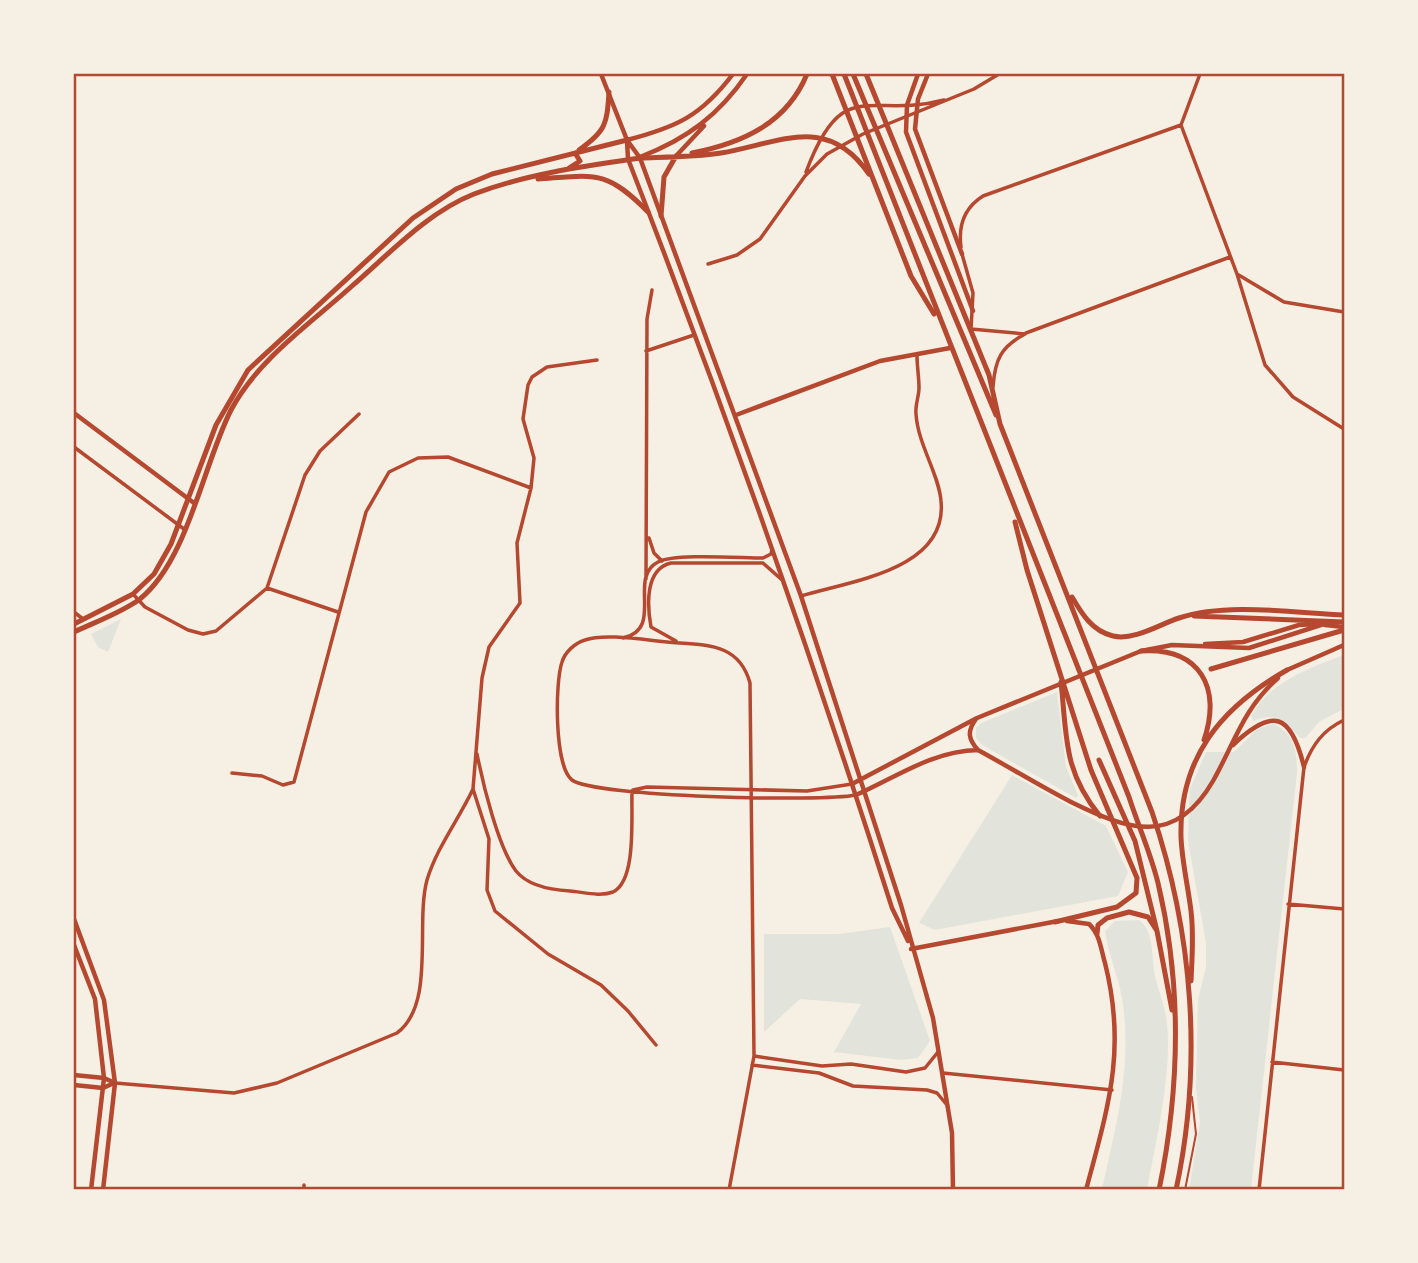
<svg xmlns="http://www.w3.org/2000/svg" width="1418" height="1263" font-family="'Space Grotesk',sans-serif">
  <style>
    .green { fill: #e2e4dc }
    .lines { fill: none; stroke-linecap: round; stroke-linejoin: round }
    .service { stroke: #b5482f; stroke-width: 2 }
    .minor { stroke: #b5482f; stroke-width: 3.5 }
    .tertiary { stroke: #b5482f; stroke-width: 4.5 }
    .secondary { stroke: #b5482f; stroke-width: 4.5 }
    .primary { stroke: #b5482f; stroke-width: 5 }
    .trunk { stroke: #b5482f; stroke-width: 5 }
    .neatline { fill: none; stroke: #b5482f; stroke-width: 2.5 }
  </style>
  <rect width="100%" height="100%" fill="#f6efe4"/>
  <path class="green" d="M121,619L108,652L98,647L91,634Z
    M1344,655V709L1320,721L1305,738H1300C1287,722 1275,711 1254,721L1251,717C1266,684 1312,666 1344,655Z
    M1057,692L1066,767L1078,795L1076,798L982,745L976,738V728L981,723Z
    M1274,724C1295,734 1297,752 1297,773L1251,1189L1189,1190L1200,1122L1196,1087L1198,1000L1206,967V943L1188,841L1189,804L1190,789L1206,752H1234L1257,729Z
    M1012,775L1106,826L1128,872L1118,896L935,930L919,923Z
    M1139,920C1153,930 1152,953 1154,970C1156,986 1164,1001 1166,1017C1174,1063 1156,1143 1147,1189H1102C1116,1125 1133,1065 1122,998C1118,975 1108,954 1105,931L1115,921Z
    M890,927L930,1041L918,1058L901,1060L834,1052L861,1004L800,999L764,1032V934H839Z"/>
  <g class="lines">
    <path class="service" d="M1185,1190L1196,1134L1192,1097"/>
    <path class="minor" d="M1181,125L1237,274L1265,365L1293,397L1344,429
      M806,172C843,73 869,120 944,100
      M961,247C958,225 964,208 983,196L1181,125L1200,74
      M962,254L973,293L971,329L1025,334C1001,347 995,359 993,387
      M708,264L737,255L760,239L805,176L827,154L863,134L974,89L999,74
      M1237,274L1284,302L1344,312
      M1026,333L1230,257
      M646,351L694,335
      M597,360L547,367L532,377L528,385L523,419L534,458L531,488L517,543L520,603L489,647L482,678L473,789L489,839L487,890L495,911L548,954L601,985L628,1011L656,1045
      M74,447L184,529
      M649,538L654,553L662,561
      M646,579L647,319L652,290
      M267,588L338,612
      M133,594L145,607L188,630L203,634L216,631L267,588L305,475L320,451L359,414
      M801,596C850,581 948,570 941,501C939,474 918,445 916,414C915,405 919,396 919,388C919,377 917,366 917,356
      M74,612L83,619
      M623,638C665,629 627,578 658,562C675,553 740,558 763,558L771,554L772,549
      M676,641L651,627C647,605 645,569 671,563H763L781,579
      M477,754C483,784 498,847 516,871C528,886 552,890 570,891C583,892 600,897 613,892C637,881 631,815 632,791
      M232,773L262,776L283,785L294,782L366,512L389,472L418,458L448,457L531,488
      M633,790L647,787L807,791L852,784
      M1288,904L1344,909
      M754,1056L822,1066L851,1064L906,1072L925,1068L938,1052
      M1272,1062L1344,1070
      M752,1065L819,1073L853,1086L927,1090L937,1093L947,1105
      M943,1073L1112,1090
      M115,1083L234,1093L277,1083L397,1033C436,1004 415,924 427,880C437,847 459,819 473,789
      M304,1185V1190
      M729,1190L754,1056L750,683C740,647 713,645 680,643C655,642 607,632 585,640C575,643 565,652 562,662C555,682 554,766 572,780C594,797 822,802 856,795
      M1259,1190L1304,767C1312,745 1323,730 1344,720"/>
    <path class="tertiary" d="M74,413L194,503
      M736,415L880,361L950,348
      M74,1075L104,1078L115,1083
      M74,1085L103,1088L114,1083"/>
    <path class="secondary" d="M601,74L627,140L640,158L801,596L901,905L933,1018L952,1133L953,1190
      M918,74L907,105L906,132L973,311
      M928,74L918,99L915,129L962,254
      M627,140C677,127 701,116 733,74
      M627,141L628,159C724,406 812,656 892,908L908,941
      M676,156L704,126
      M640,157C687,139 719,115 747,74
      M1325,625L1344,627
      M1205,644L1243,642L1299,625L1316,624
      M1287,670L1344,645
      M976,719C967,731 968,739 978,750
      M1233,745C1273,707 1291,713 1304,767
      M852,784L977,718L1141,651L1172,645L1249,648L1327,623
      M856,795C897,777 932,751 978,750C1009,767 1040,786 1071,802C1128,830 1175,847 1213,781C1235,742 1243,709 1278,678
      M74,919L104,1000L115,1083L103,1190
      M1067,921L1089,924C1100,934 1101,950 1105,963C1127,1050 1108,1107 1086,1190
      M74,945L95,999L104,1078L91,1190
      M911,949L1058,921"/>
    <path class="primary" d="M579,150C606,131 607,124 609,92
      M569,168L580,161L575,153
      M538,179C595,175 606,169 648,212
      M74,624L133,594L154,574L171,544L216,425L248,370L413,218L456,189L492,174L627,140
      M74,632C95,622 121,613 140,599C188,560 203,465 231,410C258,359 310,324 352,286C390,253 428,212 474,194C526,174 585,166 640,158"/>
    <path class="trunk" d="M832,74L911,276L934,314
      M844,74L1129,797C1138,825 1151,854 1158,883C1182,984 1180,1088 1159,1190
      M853,74L996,415
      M866,74L989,375L1000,424L1152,812C1193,933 1203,1064 1176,1190
      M692,153C743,143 787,123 807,74
      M640,158C667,157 695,157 721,153C780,143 827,113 869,174
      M661,216L664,177L676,156
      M1015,522L1027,570L1091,770L1137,878L1136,893L1117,907L1055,922
      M1072,597C1082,614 1092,631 1113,636C1134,641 1160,624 1179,618C1227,602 1295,613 1344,615
      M1194,616L1344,622
      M1141,651C1200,647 1222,688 1204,740
      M1211,669L1344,630
      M1061,682C1067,737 1063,771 1100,816
      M1099,760L1135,841L1157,931
      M1097,934L1098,925L1107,918L1129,912L1148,917L1157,931L1172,1010
      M1191,981C1192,958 1194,935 1191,911C1188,886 1182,862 1181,837C1179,757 1222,707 1287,670"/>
  </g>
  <rect width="1418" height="1263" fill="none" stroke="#f6efe4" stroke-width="150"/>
  <rect x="75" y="75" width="1268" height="1113" class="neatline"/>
</svg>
